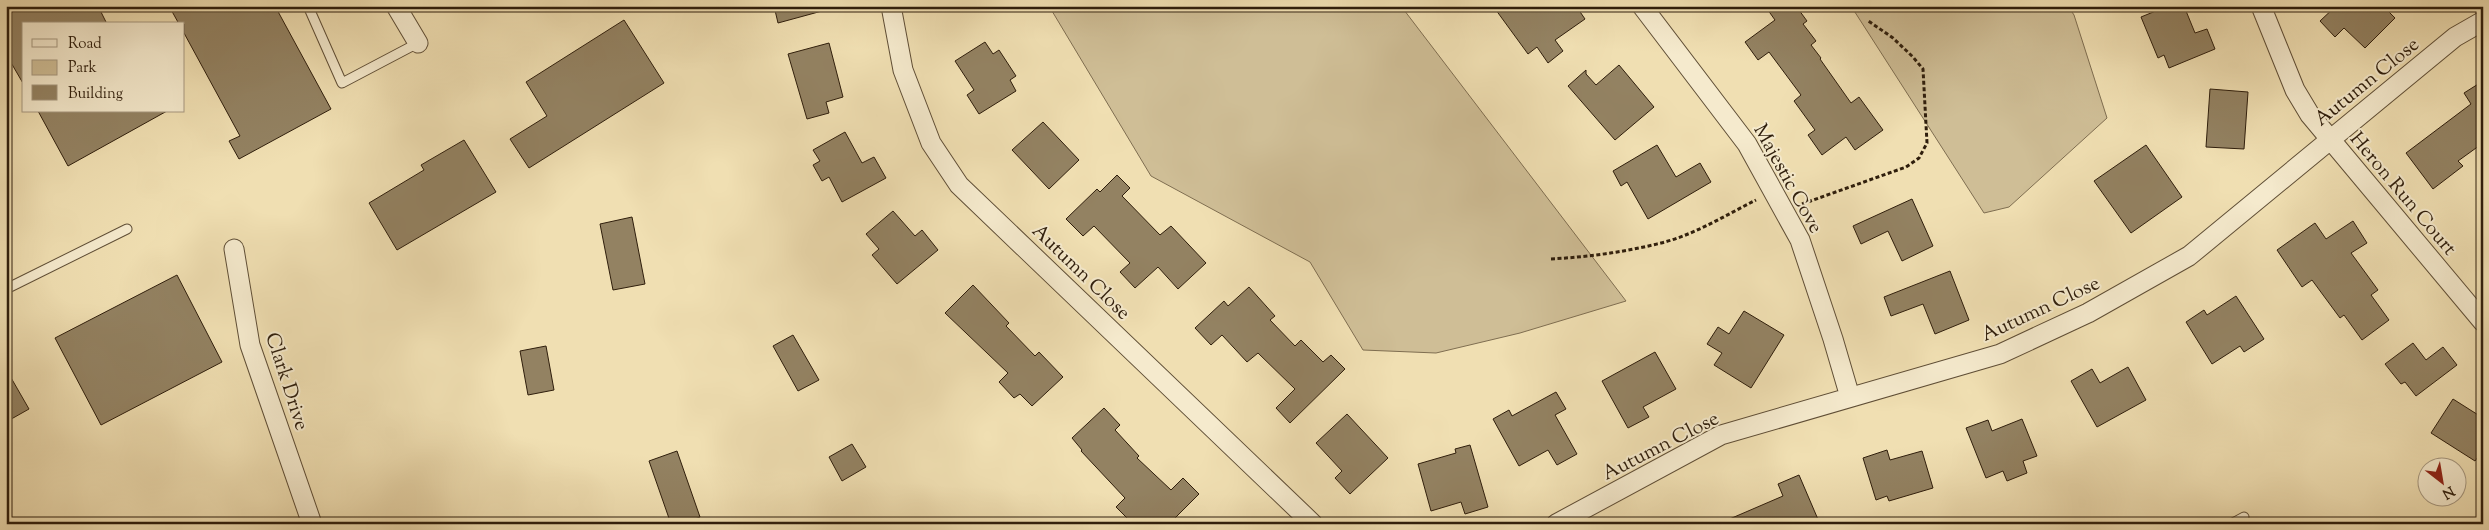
<svg xmlns="http://www.w3.org/2000/svg" width="2489" height="530" font-family="'Sorts Mill Goudy',serif">
  <style>
    .green { fill: #cfbe96; stroke: #7f6e51 }
    .building { fill: #938262; stroke: #2f1e0c }
    .lines { fill: none; stroke-linecap: round; stroke-linejoin: round }
    .lane-casing { stroke: #5f4e36; stroke-width: 11 }
    .street-casing { stroke: #5f4e36; stroke-width: 21 }
    .path { stroke: #2f1e0c; stroke-width: 3; stroke-dasharray: 4 2.5; stroke-linecap: butt }
    .lane { stroke: #f5eacd; stroke-width: 9 }
    .street { stroke: #f5eacd; stroke-width: 19 }
    .labels { text-anchor: middle; stroke-width: 4; stroke-linejoin: round; paint-order: stroke }
    .street-label { font-size: 20px; fill: #2f1e0c; stroke: #f5eacd }
  </style>
  <rect width="100%" height="100%" fill="#f0dfb2"/>
  <filter id="stains"><feTurbulence type="fractalNoise" baseFrequency=".004" numOctaves="4"/><feColorMatrix values="0 0 0 0 .2 0 0 0 0 .09 0 0 0 0 .02 0 0 0 .5 -.17"/></filter>
  <radialGradient id="worn" r=".72"><stop offset=".6" stop-color="#630" stop-opacity="0"/><stop offset="1" stop-color="#630" stop-opacity=".3"/></radialGradient>
  <path class="green" d="M1049,6H1401L1626,301L1520,333L1436,353L1363,350L1310,262L1151,176Z
    M1851,6H2068L2074,15L2107,118L2009,207L1984,213Z"/>
  <path class="building" d="M6,6H98L107,24H24V85L6,54Z
    M169,6H275L331,109L239,159L229,141L240,136L184,33V24H179Z
    M774,6H822V11L778,23Z
    M1493,6H1576L1585,19L1555,40L1563,51L1548,63L1537,47L1528,54Z
    M1765,6H1796L1807,21L1803,24L1816,41L1811,45L1821,58L1820,59L1851,103L1859,97L1883,130L1855,150L1846,137L1822,155L1808,135L1815,130L1794,101L1801,95L1769,52L1758,60L1745,42L1775,20Z
    M2168,6H2184L2195,33L2207,29L2215,49L2169,68L2164,55L2158,58L2141,17Z
    M2336,6H2383L2395,18L2365,48L2344,28L2335,37L2320,21Z
    M624,20L664,83L529,168L510,139L547,116L526,82Z
    M985,42L993,54L999,50L1016,76L1010,80L1016,91L979,114L967,95L974,90L955,61Z
    M829,43L843,97L826,102L829,113L807,119L788,54Z
    M1619,65L1654,107L1615,140L1568,86L1586,70V74L1596,85Z
    M2483,81V143L2458,161L2463,166L2433,189L2406,153L2471,104L2464,93Z
    M2210,89L2248,92L2244,149L2206,147Z
    M38,111H167L68,166Z
    M1043,122L1079,160L1049,189L1012,150Z
    M845,132L862,163L874,157L886,178L842,202L829,177L822,181L813,165L820,161L813,150Z
    M464,140L496,192L397,250L369,203L424,170L421,165Z
    M1657,145L1676,177L1700,163L1711,182L1648,219L1627,182L1621,186L1613,171Z
    M2146,145L2182,197L2131,233L2094,181Z
    M1117,175L1130,188L1122,196L1160,235L1171,226L1206,263L1178,289L1158,267L1135,288L1120,272L1130,263L1094,226L1083,236L1066,219L1097,189L1100,192Z
    M1912,199L1933,246L1902,261L1888,231L1861,244L1853,226Z
    M893,211L915,236L922,230L938,250L897,284L872,255L879,249L866,234Z
    M632,217L645,284L613,290L600,224Z
    M2353,221L2367,243L2351,253L2378,290L2371,295L2389,320L2362,340L2344,315L2340,318L2312,280L2302,287L2277,250L2315,223L2326,239Z
    M1950,271L1969,320L1935,334L1923,304L1891,316L1884,297Z
    M177,275L222,362L101,425L55,338Z
    M973,285L1009,323L1006,326L1035,356L1039,352L1063,377L1032,406L1020,394L1014,398L999,382L1008,373L945,313Z
    M1249,287L1275,316L1270,320L1295,346L1301,340L1323,362L1331,355L1345,369L1290,423L1276,408L1295,389L1258,353L1247,362L1222,335L1211,345L1195,328L1224,301L1228,306Z
    M2236,296L2264,339L2244,352L2240,346L2212,364L2186,322L2204,310L2207,315Z
    M1744,311L1784,335L1751,388L1714,365L1722,353L1707,344L1718,327L1729,334Z
    M793,335L819,380L798,391L773,346Z
    M2413,343L2426,360L2443,347L2457,365L2416,396L2405,382L2401,384L2385,364Z
    M546,346L554,390L528,395L520,351Z
    M1655,352L1676,389L1643,407L1649,417L1628,428L1602,381Z
    M2128,367L2146,400L2097,427L2071,381L2092,369L2100,383Z
    M6,369L29,409L6,422Z
    M1556,392L1566,409L1555,415L1577,454L1557,465L1548,450L1519,466L1493,419L1509,410L1512,416Z
    M2453,399L2483,418V450L2475,461L2431,433Z
    M1104,408L1120,425L1115,430L1139,456L1137,458L1171,490L1183,478L1199,494L1169,524H1133L1116,507L1125,498L1081,451L1082,450L1072,438Z
    M1347,414L1388,458L1350,494L1335,478L1342,471L1316,443Z
    M2022,419L2037,456L2023,461L2027,473L2007,481L2003,471L1986,478L1966,428L1988,420L1992,431Z
    M852,444L866,467L842,481L829,457Z
    M1470,445L1488,507L1465,514L1461,502L1431,511L1418,464L1456,453L1455,449Z
    M1887,450L1890,460L1922,451L1933,488L1889,501L1887,496L1876,500L1863,458Z
    M677,451L700,517L682,524H671L649,461Z
    M1799,475L1820,524H1718L1783,496L1778,484Z"/>
  <g class="lines">
    <g class="lane-casing">
      <path id="lane" d="M308,6L342,83L418,43
        M6,289L127,229
        M2231,524L2244,517"/>
    </g>
    <g class="street-casing">
      <path id="street" d="M396,6L418,43
        M891,6L903,70L931,143L959,185L1313,524
        M1642,6L1747,144L1800,240L1833,339L1850,397
        M2261,6L2295,90L2310,115L2483,322
        M234,249L250,345L312,524
        M1556,524L1721,435L2000,354L2088,313L2189,256L2455,37L2483,21"/>
    </g>
    <path class="path" d="M1802,204L1906,167L1919,158L1927,143L1923,69L1913,57L1893,38L1867,20
      M1551,259C1588,257 1625,252 1661,243C1694,235 1726,215 1756,200"/>
    <use href="#lane" class="lane"/>
    <use href="#street" class="street"/>
  </g>
  <g class="labels">
    <g class="street-label">
      <text transform="translate(2366 81) rotate(-39)" y="7">Autumn Close</text>
      <text transform="translate(1789 178) rotate(61)" y="7">Majestic Cove</text>
      <text transform="translate(2404 193) rotate(50)" y="7">Heron Run Court</text>
      <text transform="translate(1082 271) rotate(44)" y="7">Autumn Close</text>
      <text transform="translate(2040 308) rotate(-25)" y="7">Autumn Close</text>
      <text transform="translate(288 381) rotate(72)" y="7">Clark Drive</text>
      <text transform="translate(1660 445) rotate(-27)" y="7">Autumn Close</text>
    </g>
  </g>
  <rect width="2489" height="530" fill="none" stroke="#f0dfb2" stroke-width="25"/>
  <rect x="8" y="8" width="2474" height="515" fill="none" stroke="#2f1e0c" stroke-width="2.5"/>
  <rect x="12" y="12" width="2464" height="505" fill="none" stroke="#2f1e0c"/>
  <rect x="22" y="22" width="162" height="90" fill="#f5eacd" stroke="#a69880"/>
  <rect x="32" y="39" width="25" height="8" fill="#f5eacd" stroke="#a69880"/>
  <text x="68" y="48" font-size="15" fill="#2f1e0c">Road</text>
  <rect x="32" y="60" width="25" height="15" fill="#cfbe96" stroke="#a69880"/>
  <text x="68" y="72" font-size="15" fill="#2f1e0c">Park</text>
  <rect x="32" y="85" width="25" height="15" fill="#938262" stroke="#a69880"/>
  <text x="68" y="98" font-size="15" fill="#2f1e0c">Building</text>
  <g transform="translate(2442 482) rotate(149)"><circle r="24" fill="#f5eacd" stroke="#a69880"/>
  <path d="M0-4L9 19L0 12L-9 19Z" fill="#8f2418"/>
  <text y="-8" font-size="14" font-weight="bold" text-anchor="middle" fill="#2f1e0c">N</text>
  </g>
  <rect width="100%" height="100%" filter="url(#stains)"/>
  <rect width="100%" height="100%" fill="url(#worn)"/>
</svg>
